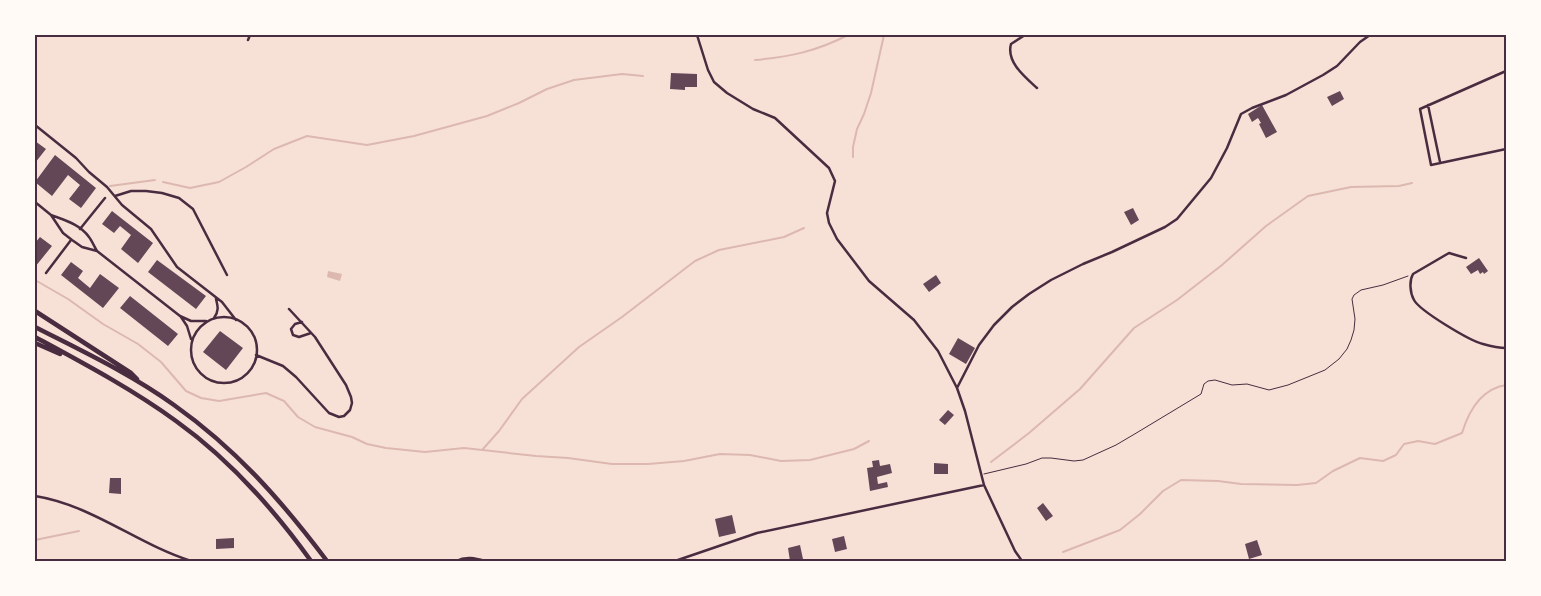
<svg xmlns="http://www.w3.org/2000/svg" width="1541" height="596" font-family="Barlow,sans-serif">
  <style>
    .water { fill: #dcb8b0 }
    .lines { fill: none; stroke-linecap: round; stroke-linejoin: round }
    .stream { stroke: #dcb8b0; stroke-width: 2 }
    .building { fill: #644757 }
    .path { stroke: #4a2c40; stroke-width: 1 }
    .minor { stroke: #4a2c40; stroke-width: 2.5 }
    .motorway { stroke: #4a2c40; stroke-width: 4.5 }
    .neatline { fill: none; stroke: #4a2c40; stroke-width: 2 }
  </style>
  <rect width="100%" height="100%" fill="#f7e1d7"/>
  <path class="water" d="M328,271L342,274L340,281L327,277Z"/>
  <g class="lines">
    <path class="stream" d="M755,60C790,57 817,51 848,35
      M853,157V147L857,129L864,114L871,93L884,35
      M163,182L190,188L219,182L246,167L274,149L307,136L367,145L414,136L487,116L519,103L547,89L574,80L622,74L643,76
      M110,186L155,180
      M35,280L68,299L103,324L138,344L161,362L186,391L201,398L219,401L266,393L284,401L298,417L315,427L352,437L367,444L386,448L425,452L464,448L536,456L568,458L612,464H648L684,461L720,454L750,455L781,461L810,460L854,449L869,441
      M483,449L499,431L522,399L579,347L622,317L695,261L719,250L784,237L804,228
      M991,462L1029,433L1080,389L1134,328L1177,300L1222,265L1266,226L1308,196L1351,187L1399,186L1412,183
      M35,540L79,531
      M1063,552L1120,530L1140,514L1163,491L1181,480L1218,481L1241,484L1297,485L1316,483L1333,471L1360,458L1383,461L1396,455L1404,444L1418,441L1435,444L1462,433C1469,410 1481,389 1506,385"/>
  </g>
  <path class="building" d="M671,73L697,74V87H685V90L670,89Z
    M1340,91L1344,99L1332,106L1327,97Z
    M1262,105L1277,132L1266,138L1259,124L1261,123L1258,118L1252,122L1248,114Z
    M35,141L46,149L35,163Z
    M55,155L96,188L81,208L69,199L80,185L68,175L52,196L35,182Z
    M1133,208L1139,220L1131,225L1124,212Z
    M112,211L153,243L138,263L121,249L131,235L120,226L114,233L102,224Z
    M40,237L52,246L35,267V243Z
    M1479,258L1488,271L1484,274L1483,272L1480,274L1478,270L1471,274L1466,267Z
    M157,260L206,296L196,309L148,272Z
    M71,262L83,271L78,278L90,288L100,274L119,288L103,308L61,275Z
    M936,275L941,283L929,292L923,284Z
    M130,296L178,334L168,346L120,308Z
    M220,331L243,348L226,370L203,352Z
    M958,338L975,348L966,364L949,354Z
    M948,410L954,415L945,425L939,420Z
    M879,460L880,466L890,464L892,473L877,477L878,484L887,482L888,487L870,491L867,468L873,467L872,461Z
    M934,463L948,464V474H934Z
    M110,478H121V494L109,493Z
    M1043,503L1053,516L1046,521L1037,508Z
    M732,515L736,533L719,537L715,519Z
    M844,536L847,549L835,552L832,539Z
    M234,538V548L216,549V539Z
    M1257,540L1262,555L1249,559L1245,544Z
    M800,545L803,559L790,561L788,548Z"/>
  <g class="lines">
    <path class="path" d="M984,474L1026,464L1042,458H1051L1074,461L1083,460L1116,445L1138,432L1201,394L1204,384L1208,381L1215,380L1232,385L1247,384L1269,390L1288,385L1325,370L1339,359L1347,349L1351,340L1354,330L1355,319L1352,299L1354,295L1361,290L1383,285L1408,276"/>
    <path class="minor" d="M697,35L708,70L714,82L727,93L753,109L775,118L829,168L835,181L827,213L829,223L837,239L869,281L914,320L938,351L957,388L965,411L984,485L1015,551L1022,561
      M1025,35L1011,44C1006,62 1025,77 1037,88
      M248,40L250,35
      M1506,71L1420,109L1431,165L1506,149
      M1428,105L1440,162
      M35,125L76,158L89,172L107,187L122,205L151,229L177,267L222,302L236,320
      M115,196L131,191H146L162,193L179,198L193,209L227,275
      M35,202L51,215L63,233L72,240L82,247L97,251
      M51,215C64,220 80,224 89,237C92,241 94,246 97,251L180,316L191,321H206
      M80,229L105,198
      M1466,258L1449,253L1413,274C1409,281 1410,293 1414,300C1420,311 1470,341 1483,344C1490,346 1499,348 1506,348
      M46,273L71,240
      M191 350a33 33 0 1 1 66 0a33 33 0 1 1-66 0Z
      M181,317L187,326L191,339
      M214,318C219,311 218,307 216,299
      M302,322L295,324L291,329L293,335L299,337L311,333
      M256,355L283,366L296,377L329,413L339,417L344,416L350,410L352,403L351,397L346,385L315,337L289,309
      M957,388L979,345L994,325L1012,307L1029,294L1051,280L1083,264L1112,252L1165,227L1177,219L1211,178L1227,148L1241,114L1252,108L1286,95L1323,75L1337,66L1360,42L1370,35
      M35,496C92,505 137,544 191,561
      M456,561C466,556 475,558 485,561
      M675,561L757,533L984,485"/>
    <path class="motorway" d="M35,311L131,373L137,379
      M35,327C82,351 131,374 174,405C236,449 281,500 327,561
      M35,337C83,363 132,389 176,421C229,459 273,508 311,561
      M35,343L60,354"/>
  </g>
  <rect width="1541" height="596" fill="none" stroke="#fffaf5" stroke-width="72"/>
  <rect x="36" y="36" width="1469" height="524" class="neatline"/>
</svg>
